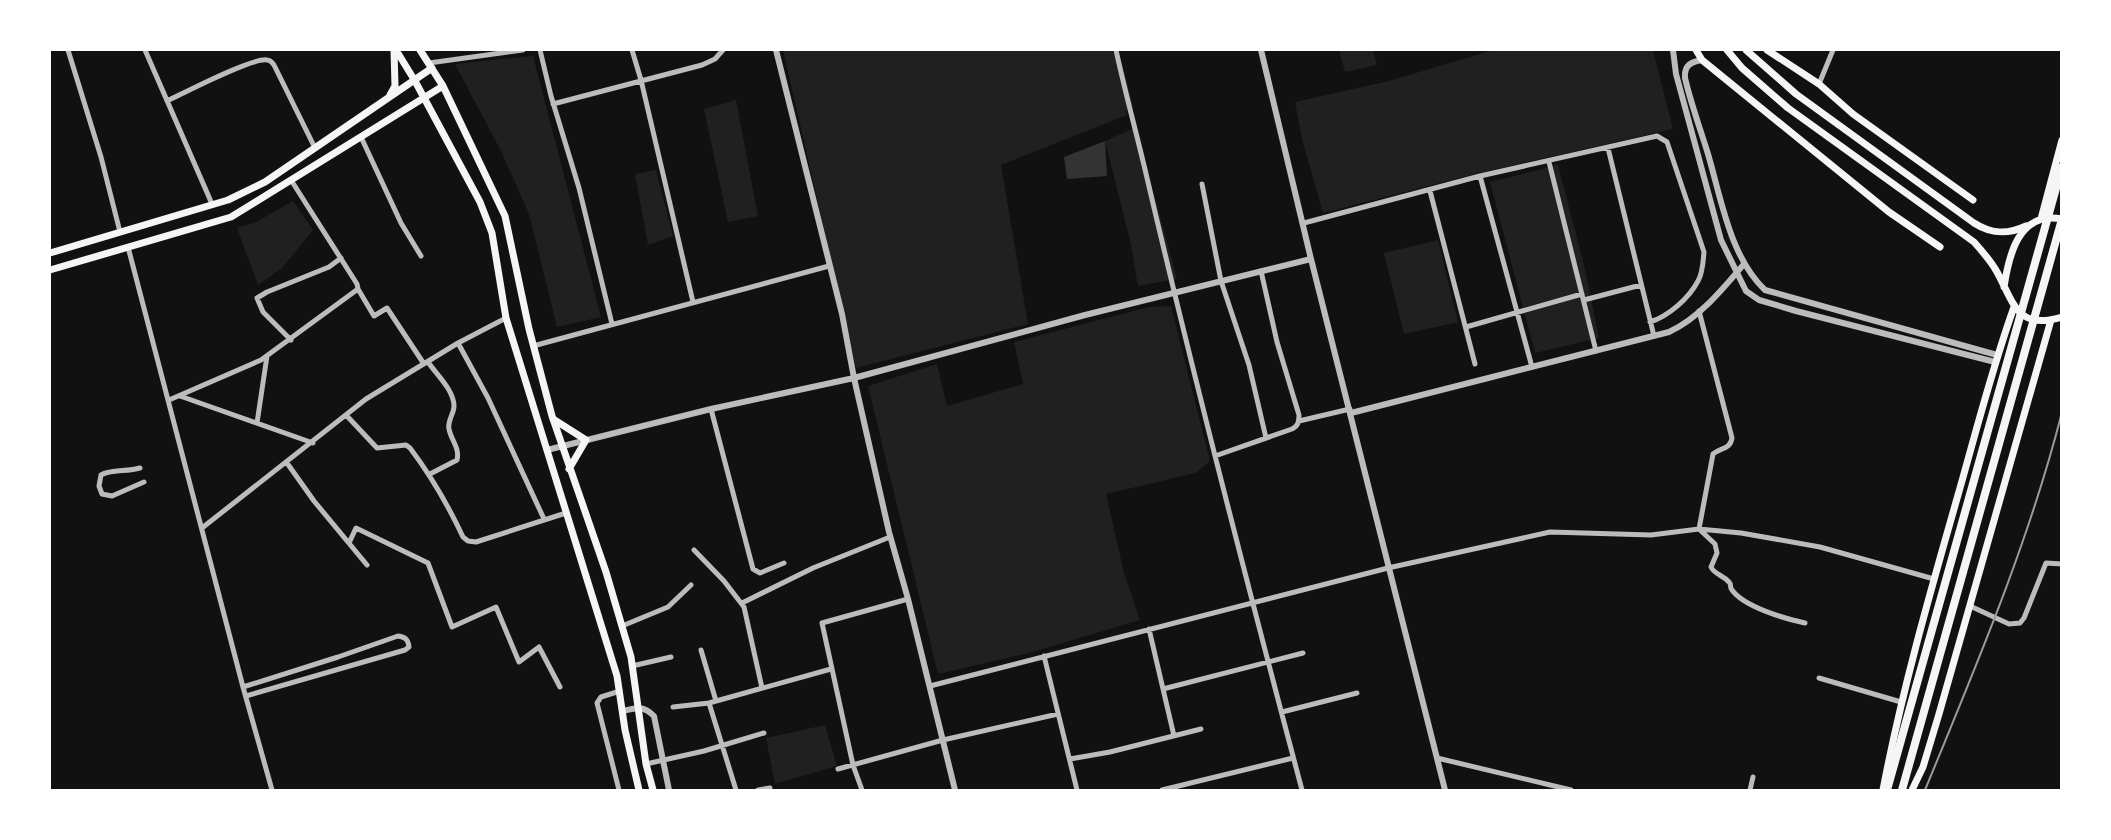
<svg xmlns="http://www.w3.org/2000/svg" width="2111" height="840" font-family="'Sofia Sans Condensed',sans-serif">
  <style>
    .green { fill: #202020 }
    .water { fill: #333 }
    .lines { fill: none; stroke-linecap: round; stroke-linejoin: round }
    .minor { stroke: #bcbcbc; stroke-width: 5 }
    .tertiary { stroke: #bcbcbc; stroke-width: 6 }
    .secondary { stroke: #f5f5f5; stroke-width: 7 }
    .trunk { stroke: #f5f5f5; stroke-width: 8 }
    .rail { stroke: #9a9a9a; stroke-width: 2 }
  </style>
  <rect width="100%" height="100%" fill="#111"/>
  <path class="green" d="M783,50H1118L1133,105L1126,111L1127,115L1001,165L1028,324L856,368Z
    M1339,50H1373L1377,65L1345,72Z
    M1493,50H1653L1673,129L1479,173L1323,213L1302,139L1295,102L1389,81Z
    M533,56L601,317L557,327L529,214L501,151L455,64Z
    M736,100L758,216L728,222L704,109Z
    M1136,127L1177,279L1138,286L1131,245L1105,141Z
    M1558,165L1585,269L1599,338L1535,353L1490,182Z
    M656,170L673,236L648,245L635,174Z
    M293,201L313,230L282,268L258,285L237,228L256,222Z
    M1438,240L1458,322L1404,334L1384,253Z
    M1171,306L1210,461L1196,473L1106,494L1124,573L1140,620L1029,653L938,674L868,386L937,364L947,406L1023,384L1014,342L1149,307Z
    M825,725L837,766L775,784L766,738Z"/>
  <path class="water" d="M1105,141L1107,176L1067,179L1064,157Z"/>
  <g class="lines">
    <path class="minor" d="M68,50L101,157L120,232
      M145,50L212,204
      M540,50L551,96L579,188L612,324
      M632,50L641,80L693,302
      M1116,50C1125,92 1137,135 1147,178C1195,383 1248,587 1302,790
      M429,63L523,50
      M1819,84L1833,50
      M167,101C184,93 253,57 267,60C270,60 272,62 274,65L315,148
      M553,104L702,65L715,59L723,50
      M361,137L401,223L421,256
      M1608,148L1654,336
      M1549,162L1596,351
      M1480,176L1532,367
      M1202,184L1221,281L1249,365L1266,438
      M1430,191L1475,364
      M1304,223L1480,176L1657,136L1667,142L1704,252C1703,262 1703,272 1698,281C1689,298 1669,316 1650,322
      M128,247L243,687L272,790
      M358,289L374,316L387,308L424,364
      M1584,300L1641,285
      M1699,311L1732,438C1730,450 1721,447 1713,454L1699,529L1715,544L1717,553L1711,567C1715,575 1723,575 1729,582C1732,585 1729,586 1732,590C1744,607 1786,619 1805,623
      M1466,327L1582,294
      M291,340L263,312L257,298L267,292L329,267L341,258
      M458,343L488,398L544,519
      M533,346L829,266
      M428,362C436,374 454,390 454,406C454,414 447,421 449,429C451,440 460,448 457,460L430,474
      M180,396L313,443
      M169,400L261,360L358,289L357,284L291,180
      M711,409L753,569L760,573L784,563
      M346,415L377,448L406,445L410,448C432,477 448,505 463,537L468,541L476,542L566,513
      M1299,421L1350,409
      M257,423L267,356
      M1215,456L1292,429C1298,426 1299,422 1299,415L1277,342L1261,271
      M287,463L314,501L367,565
      M140,468C127,472 111,469 101,475L99,486L102,494L112,496L144,482
      M202,528L366,399L458,343L506,318
      M349,543L356,528L428,563L452,627L496,607L519,662L539,647L560,687
      M694,550L724,581L744,607L762,688
      M742,603L813,568L890,537
      M1970,606L2009,624L2020,623L2024,618L2046,563L2062,564
      M622,626L668,607L691,585
      M1149,629L1174,736
      M701,650L716,701
      M1044,656L1077,790
      M632,666L671,657
      M1819,678L1901,702
      M930,686L1388,568L1550,532L1651,535L1699,529L1741,533L1820,547L1934,579
      M243,687L338,657L398,636C405,637 408,639 409,647L405,650L246,696
      M1163,689L1303,653
      M709,703L736,790
      M673,707L709,703L831,669
      M1282,712L1357,693
      M1437,758L1571,790
      M1070,759L1110,752L1201,729
      M646,764L704,751L764,733
      M838,769L943,740L1058,714
      M619,790L597,703L601,697L620,691
      M758,790L770,788
      M862,790L853,765L822,623L908,599
      M1162,790L1293,758
      M1750,790L1753,777"/>
    <path class="tertiary" d="M776,50L842,314L854,378L889,532L908,599L955,790
      M1261,50L1311,259L1445,790
      M1673,50L1676,74L1721,240L1746,291L1759,300L1796,311L1995,362
      M1702,60C1691,62 1684,65 1685,78C1691,104 1700,128 1708,154C1721,198 1730,257 1765,290L1997,355
      M1351,413L1669,332C1699,318 1723,289 1744,264
      M547,450L711,409L854,378L1085,315L1311,259
      M623,711C637,707 644,706 654,716L669,790"/>
    <path class="secondary" d="M396,50L415,81L480,202L492,233L506,318L617,676L625,730L639,790
      M420,50L443,86L505,216L529,329L552,416L606,572L631,657L646,764L653,790
      M1696,50L1702,60L1889,212L1940,247
      M1727,50L1742,68L1788,108L1974,242C1983,252 1991,261 1997,272C2014,303 2017,331 2062,317
      M1746,50L1796,94L1974,223C1991,234 2007,235 2026,226
      M1767,50L1819,84L1853,114L1973,200
      M390,95L395,86L394,50
      M2041,219L2062,140
      M50,253L228,200L265,182L432,68
      M50,270L231,217L443,86
      M2004,287C2009,254 2019,211 2062,219
      M553,419L586,440L569,469
      M1883,790C1902,690 1930,593 1958,495C1976,432 1992,368 2014,307
      M1912,790L1923,767L1939,714L2051,320"/>
    <path class="trunk" d="M1887,790L2062,167
      M1902,790L2062,219"/>
    <path class="rail" d="M1925,790C1976,666 2029,542 2062,412"/>
  </g>
  <rect width="2111" height="840" fill="none" stroke="#ffffff" stroke-width="102"/>
</svg>
